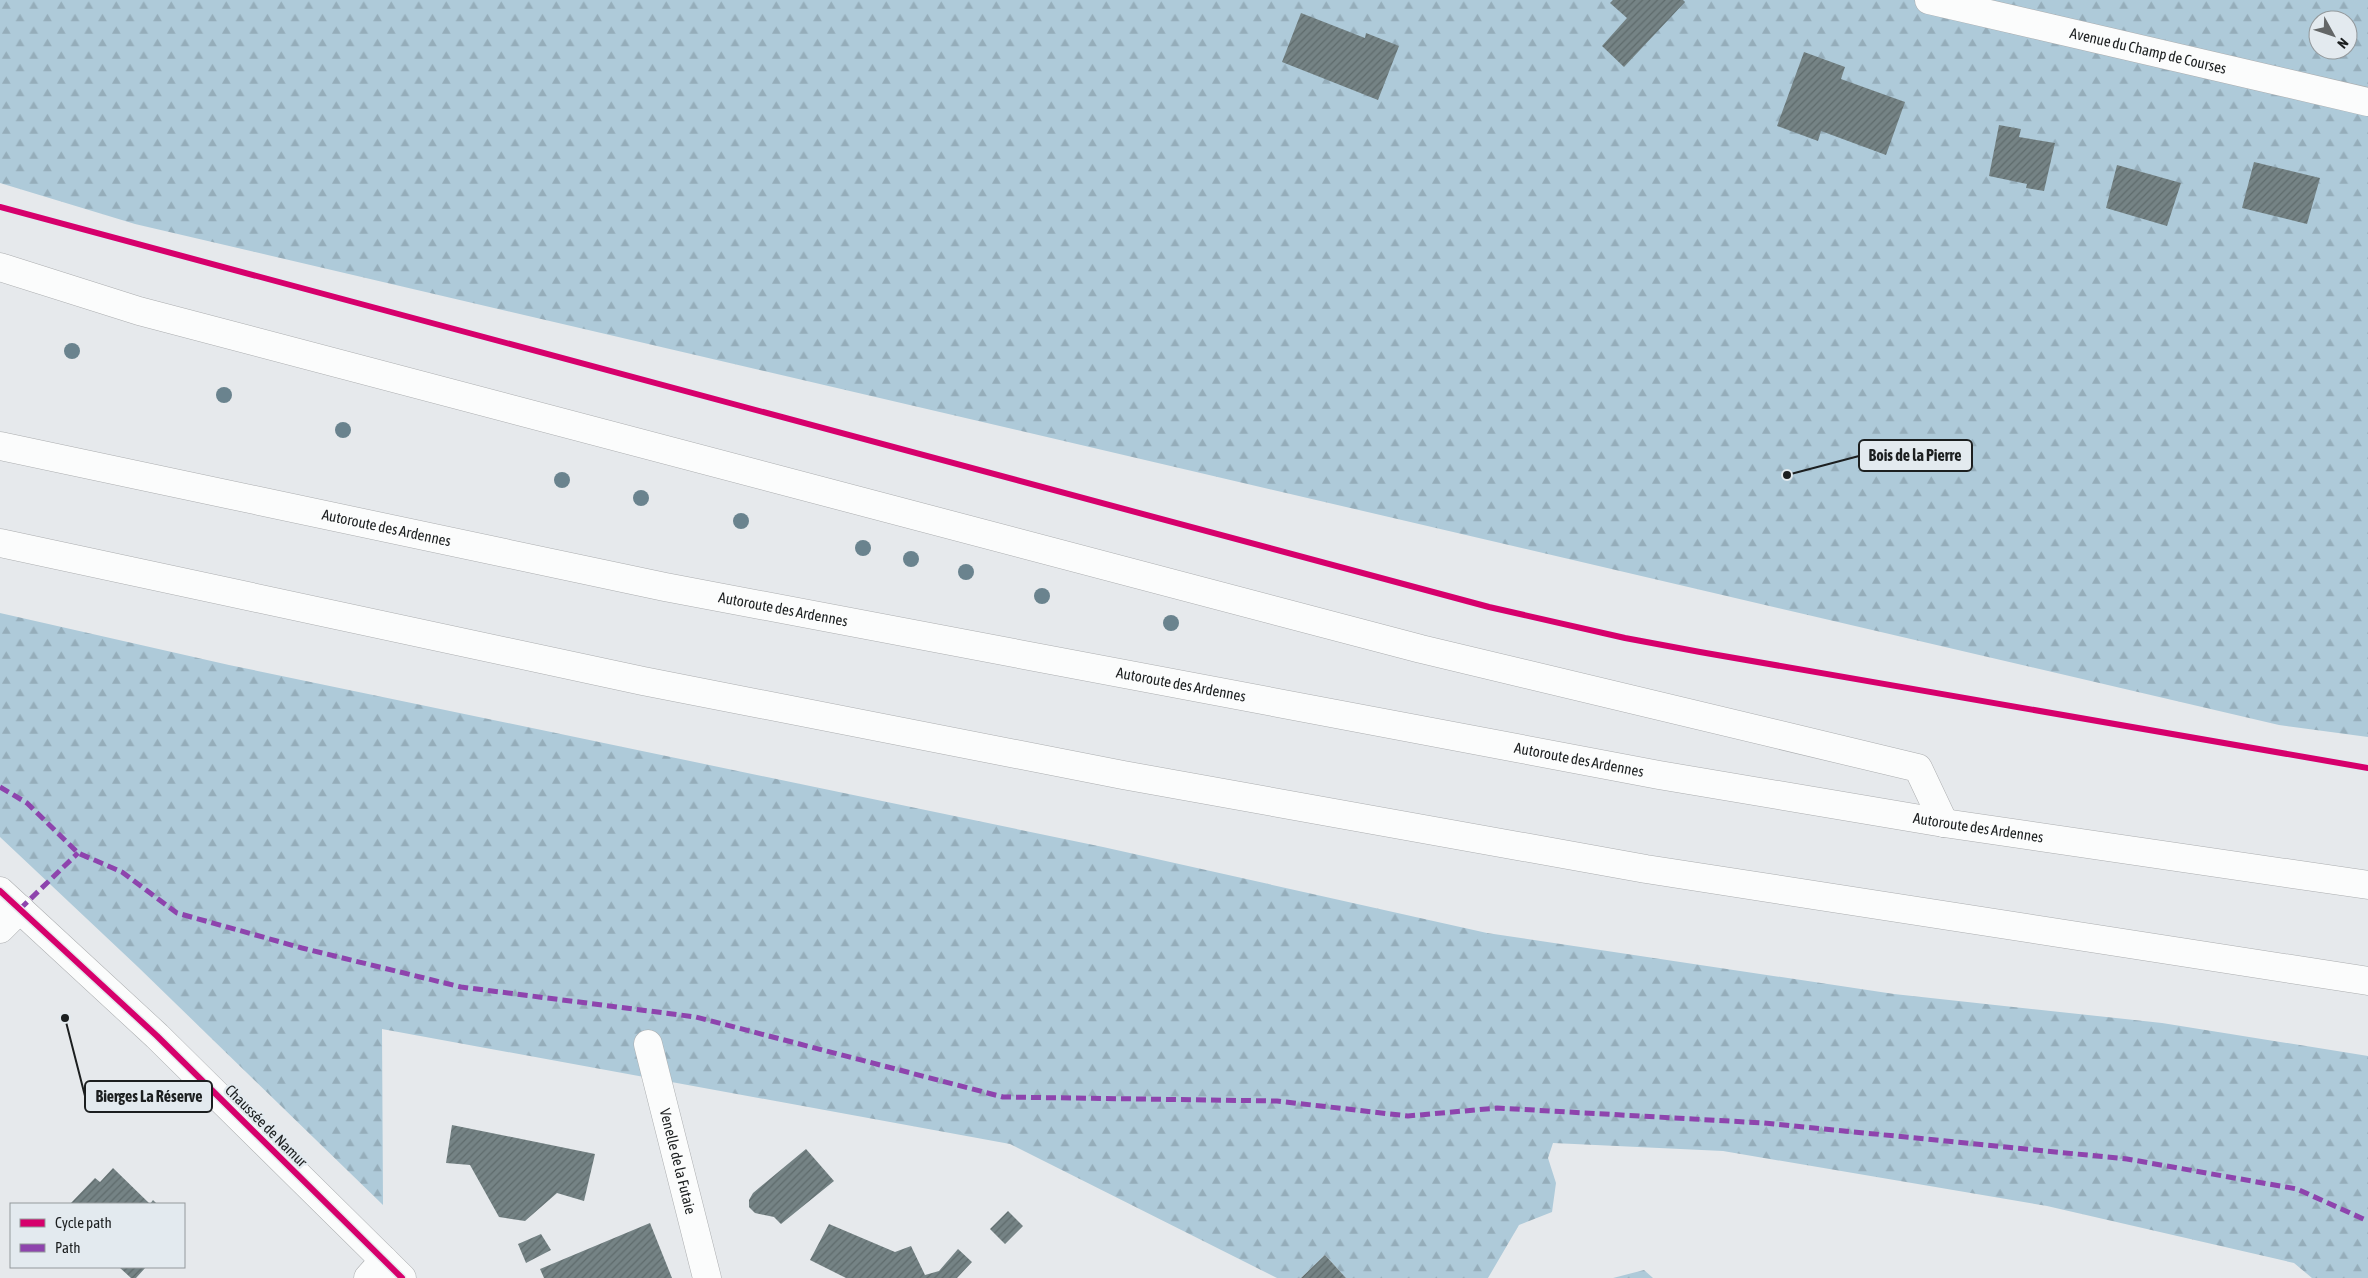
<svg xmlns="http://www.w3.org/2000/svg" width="2368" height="1278" font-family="'Asap Condensed',sans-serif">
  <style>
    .forest { fill: url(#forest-firs); fill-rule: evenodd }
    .building { fill: url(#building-hatch) }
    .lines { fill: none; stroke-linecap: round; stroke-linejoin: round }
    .minor-casing { stroke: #abadaf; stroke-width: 29 }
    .major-casing { stroke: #abadaf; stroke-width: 29 }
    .highway-casing { stroke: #abadaf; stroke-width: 29 }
    .minor { stroke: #fbfcfc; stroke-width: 28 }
    .major { stroke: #fbfcfc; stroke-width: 28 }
    .highway { stroke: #fbfcfc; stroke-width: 28 }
    .quiet { stroke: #8e44ad; stroke-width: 5; stroke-dasharray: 10 5; stroke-linecap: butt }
    .cycleway-casing { stroke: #e3eaef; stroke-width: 9 }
    .cycleway { stroke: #d6006c; stroke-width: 6 }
    .tree { fill: #6a838e }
    .labels { text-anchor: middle; stroke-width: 5; stroke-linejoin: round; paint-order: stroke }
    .street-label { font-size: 15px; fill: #1c1f20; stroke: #e3eaef }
    .leader { fill: none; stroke: #1c1f20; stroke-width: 2 }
    .callout-dot { fill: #1c1f20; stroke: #e3eaef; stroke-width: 2 }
    .callout { fill: #e3eaef; stroke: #1c1f20; stroke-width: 2 }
    .callout-label { font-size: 16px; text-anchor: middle; font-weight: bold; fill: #1c1f20 }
  </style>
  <defs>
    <pattern id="forest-firs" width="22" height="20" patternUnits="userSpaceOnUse" patternTransform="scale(1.25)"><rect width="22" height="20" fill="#aecad9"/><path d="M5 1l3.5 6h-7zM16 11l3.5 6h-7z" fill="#95adba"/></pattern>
    <pattern id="building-hatch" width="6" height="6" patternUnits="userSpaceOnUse" patternTransform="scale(1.25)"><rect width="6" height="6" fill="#758385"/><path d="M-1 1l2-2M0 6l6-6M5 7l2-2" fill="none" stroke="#5f6b6c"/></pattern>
  </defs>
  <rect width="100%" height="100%" fill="#e6e9ec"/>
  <path class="forest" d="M0,0H2368V737L2279,725L135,224L0,183ZM2318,20H2348V50H2318Z
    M0,613L229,665L1103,847L1487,933L1894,994L2162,1023L2368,1056V1278H2312L2294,1263L2047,1206L1723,1151L1553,1143L1548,1158L1556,1183L1552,1212L1519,1225L1488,1278H1346L1325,1255L1301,1278H1277L1010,1144L382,1029L383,1205L138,967L0,837Z
    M1644,1270L1653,1278H1613Z"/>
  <path class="building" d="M1613,0H1683L1685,2L1624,67L1602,46L1627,18L1610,3Z
    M1301,13L1365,38L1366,33L1399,46L1378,100L1282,62Z
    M1804,52L1845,67L1841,79L1905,102L1886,155L1821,131L1818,141L1777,126Z
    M1999,125L2021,129L2019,137L2055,143L2044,191L2026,188L2027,184L1989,176Z
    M2254,162L2320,178L2307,224L2242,208Z
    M2117,165L2181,183L2167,226L2106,208Z
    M452,1125L595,1154L584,1201L557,1193L525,1221L499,1217L470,1165L446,1163Z
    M806,1149L834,1181L781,1224L774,1217L755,1213L749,1207V1200L753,1193Z
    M113,1168L150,1204L153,1200L157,1204H70L95,1178L100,1182Z
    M1008,1211L1023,1226L1005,1244L990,1229Z
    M650,1223L672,1278H544L540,1269Z
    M829,1224L895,1252L911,1246L925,1275L939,1271L958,1249L972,1262L957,1278H846L810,1260Z
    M541,1234L551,1250L526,1263L518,1244Z
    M1325,1255L1346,1278H1301Z
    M119,1267H146L136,1278H131Z"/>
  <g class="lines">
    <g class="minor-casing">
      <g id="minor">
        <path id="s1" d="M1929,0L2368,102"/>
        <path d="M0,929L20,909"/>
        <path id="s2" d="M648,1044L707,1278"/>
        <path d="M368,1278L384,1260"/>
      </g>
    </g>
    <g class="major-casing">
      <path id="major" d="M0,891L157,1036L402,1278"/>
    </g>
    <g class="highway-casing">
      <g id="highway">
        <path d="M0,267L139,311L1421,649L1918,768L1944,823"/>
        <path id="s3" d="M0,446L665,587L1659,775L1944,823L2368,885"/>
        <path d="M0,543L643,681L1123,775L1646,869L2368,981"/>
      </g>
    </g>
    <use href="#minor" class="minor"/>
    <use href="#major" class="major"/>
    <use href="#highway" class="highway"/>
    <path class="quiet" d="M0,787L27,803L78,853L122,872L177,913L302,948L461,987L696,1017L1003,1097L1277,1101L1408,1116L1497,1108L1764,1123L2127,1159L2297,1189L2368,1221
      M20,909L78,853"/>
    <g class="cycleway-casing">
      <path id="cycleway" d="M0,207L1489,607L1625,638L1700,652L2368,768
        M0,891L157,1036L402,1278"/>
    </g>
    <use href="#cycleway" class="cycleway"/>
  </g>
  <g class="tree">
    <circle cx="72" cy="351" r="8"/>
    <circle cx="224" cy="395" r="8"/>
    <circle cx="343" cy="430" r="8"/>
    <circle cx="562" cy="480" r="8"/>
    <circle cx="641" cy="498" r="8"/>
    <circle cx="741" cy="521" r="8"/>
    <circle cx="863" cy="548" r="8"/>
    <circle cx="911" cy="559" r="8"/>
    <circle cx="966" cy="572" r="8"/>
    <circle cx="1042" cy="596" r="8"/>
    <circle cx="1171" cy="623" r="8"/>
  </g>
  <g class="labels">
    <g class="street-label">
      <text dy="5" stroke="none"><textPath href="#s1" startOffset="225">Avenue du Champ de Courses</textPath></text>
      <text dy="5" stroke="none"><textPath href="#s3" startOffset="395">Autoroute des Ardennes</textPath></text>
      <text dy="5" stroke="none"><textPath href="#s3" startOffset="800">Autoroute des Ardennes</textPath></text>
      <text dy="5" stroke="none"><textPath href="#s3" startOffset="1205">Autoroute des Ardennes</textPath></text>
      <text dy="5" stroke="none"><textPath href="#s3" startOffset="1610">Autoroute des Ardennes</textPath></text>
      <text dy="5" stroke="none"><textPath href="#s3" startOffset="2015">Autoroute des Ardennes</textPath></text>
      <text transform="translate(266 1126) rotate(45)" y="5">Chaussée de Namur</text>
      <text dy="5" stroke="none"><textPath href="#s2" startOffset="121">Venelle de la Futaie</textPath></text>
    </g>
  </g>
  <path class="leader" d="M1787 475L1859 456M65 1018L85 1096"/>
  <g class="callout-dot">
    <circle cx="1787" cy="475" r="5"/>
    <circle cx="65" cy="1018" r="5"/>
  </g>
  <g class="callout">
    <rect x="1859" y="440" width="113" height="31" rx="5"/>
    <rect x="85" y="1081" width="127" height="31" rx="5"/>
  </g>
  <g class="callout-label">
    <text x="1915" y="461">Bois de la Pierre</text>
    <text x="149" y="1102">Bierges La Réserve</text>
  </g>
  <rect x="10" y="1203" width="175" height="65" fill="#e3eaef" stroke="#93999c"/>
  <rect x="20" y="1219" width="25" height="8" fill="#d6006c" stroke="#93999c"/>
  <text x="55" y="1228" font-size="15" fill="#1c1f20">Cycle path</text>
  <rect x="20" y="1244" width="25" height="8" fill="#8e44ad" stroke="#93999c"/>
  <text x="55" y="1253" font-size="15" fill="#1c1f20">Path</text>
  <g transform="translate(2333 35) rotate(130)"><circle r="24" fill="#e3eaef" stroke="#93999c"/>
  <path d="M0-4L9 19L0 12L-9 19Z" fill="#636667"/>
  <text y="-8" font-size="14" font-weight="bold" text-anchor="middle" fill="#1c1f20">N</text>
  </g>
</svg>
